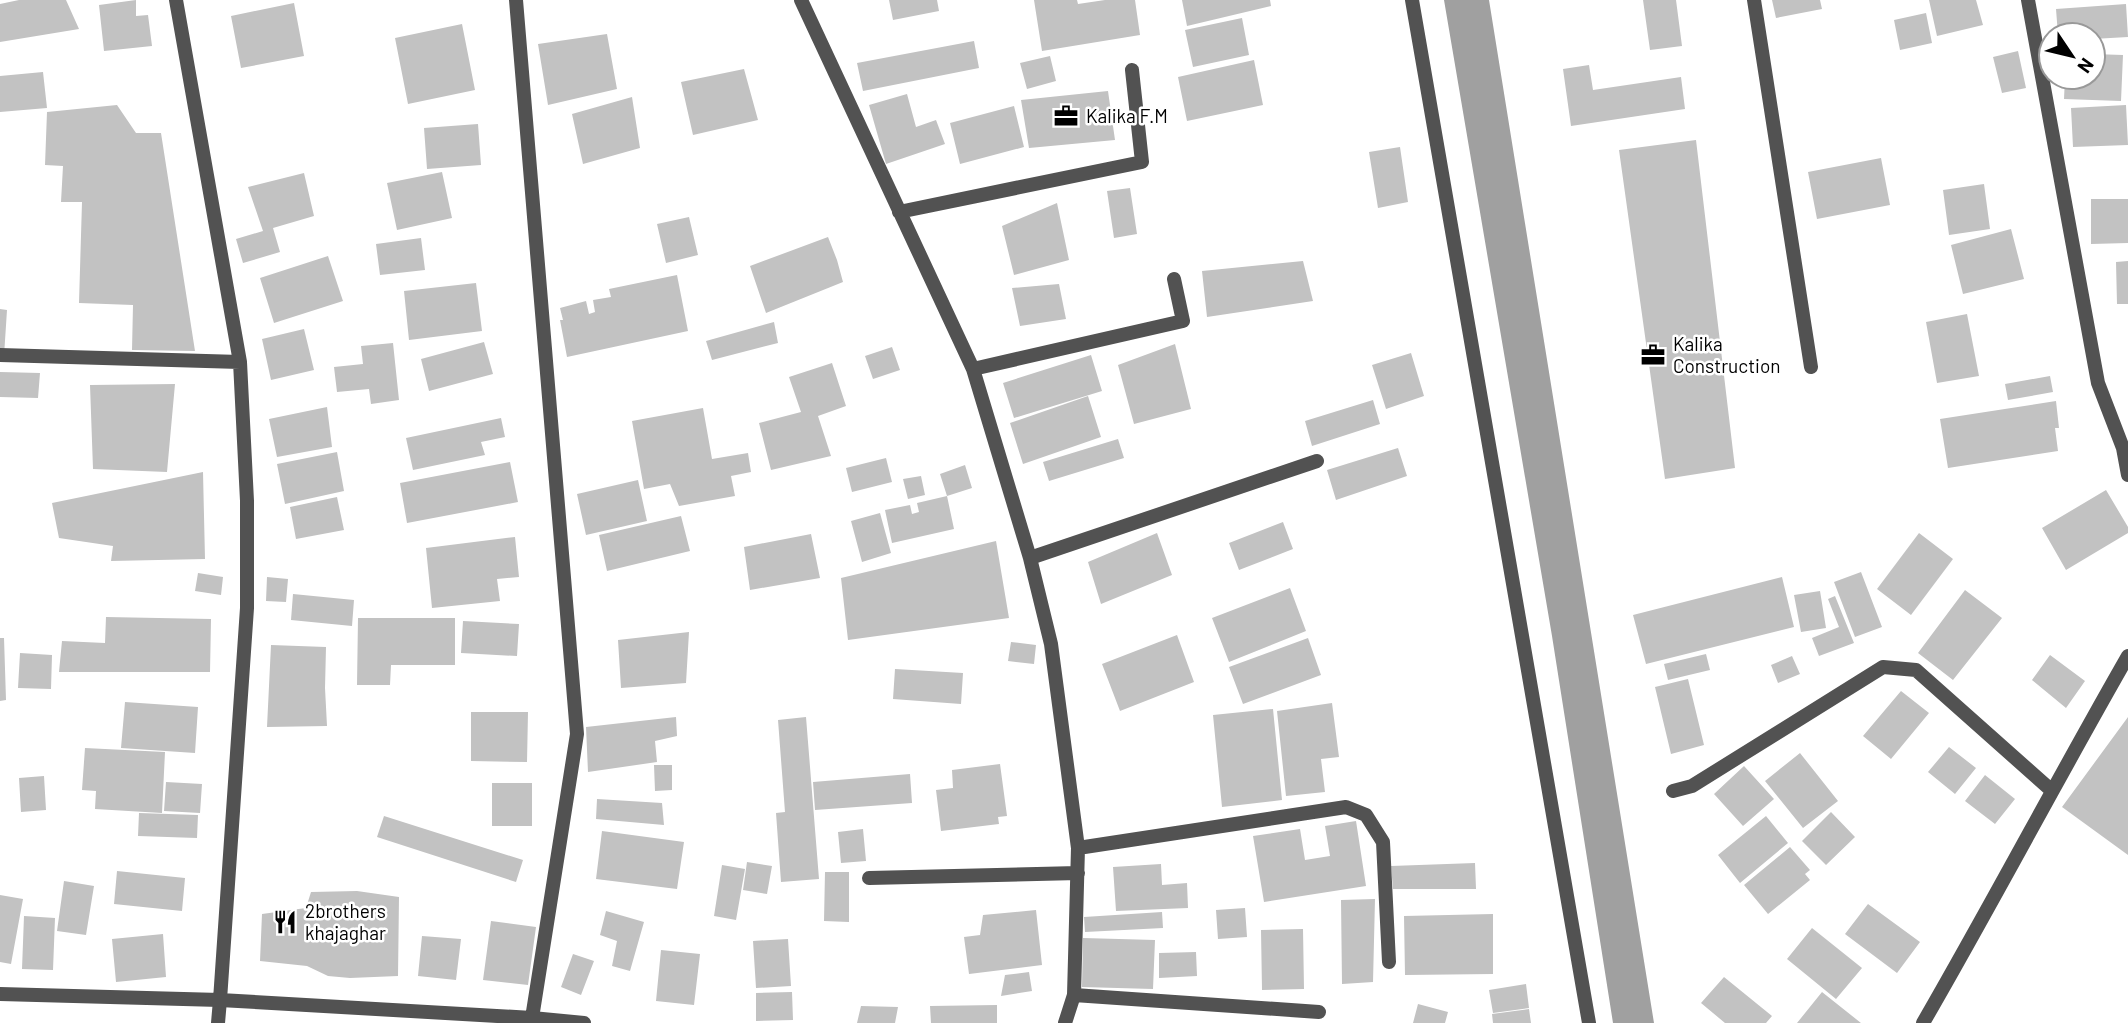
<svg xmlns="http://www.w3.org/2000/svg" width="2128" height="1023" font-family="Barlow,sans-serif">
  <style>
    .water { fill: #a0a0a0 }
    .building { fill: #c2c2c2 }
    .lines { fill: none; stroke-linecap: round; stroke-linejoin: round }
    .lane { stroke: #525252; stroke-width: 14 }
    .street { stroke: #525252; stroke-width: 14 }
    .labels { text-anchor: middle; stroke-width: 5; stroke-linejoin: round; paint-order: stroke }
    .poi-label { font-size: 19px; fill: #000; stroke: #fff; text-anchor: start }
  </style>
  <rect width="100%" height="100%" fill="#fff"/>
  <path class="water" d="M1444,0H1489L1654,1023H1613L1552,636Z"/>
  <path class="building" d="M19,0H66L79,29L0,42V4Z
    M136,0V16L148,15L152,46L104,51L99,5Z
    M889,0H937L939,11L893,20Z
    M1034,0H1077L1078,4L1105,0H1135L1140,35L1042,51Z
    M1182,0H1270L1271,6L1187,26Z
    M1643,0H1676L1682,46L1650,50Z
    M1772,0H1820L1822,9L1776,18Z
    M1929,0H1976L1983,25L1937,36Z
    M294,3L304,56L241,68L231,16Z
    M2126,4L2128,37L2093,39V35H2058L2056,9Z
    M1926,13L1932,43L1900,50L1894,20Z
    M1242,18L1249,55L1193,67L1185,30Z
    M462,24L475,90L408,104L395,38Z
    M607,34L617,89L548,105L538,44Z
    M974,41L979,68L863,91L857,63Z
    M2018,51L2026,88L2002,93L1993,57Z
    M2093,54L2123,55L2121,101L2064,99L2065,77H2093Z
    M1050,56L1056,81L1027,89L1020,63Z
    M1254,60L1263,105L1187,121L1178,77Z
    M1589,65L1593,90L1681,77L1685,109L1571,126L1563,69Z
    M744,69L758,120L693,135L681,82Z
    M43,72L47,108L0,112V76Z
    M1108,91L1115,140L1029,148L1021,100Z
    M907,94L916,127L936,120L945,144L886,164L869,105Z
    M632,97L640,148L583,164L572,114Z
    M117,105L136,133H161L195,351L132,350L133,305L79,303L82,202H61L63,166L45,165L47,112Z
    M2126,105L2128,145L2073,147L2071,108Z
    M1014,106L1024,147L960,164L950,123Z
    M478,124L481,165L427,169L424,128Z
    M1696,140L1735,468L1665,479L1619,150Z
    M1400,147L1408,202L1378,208L1369,152Z
    M1881,158L1890,205L1817,219L1808,172Z
    M442,172L452,218L397,230L387,183Z
    M304,173L314,216L273,228L280,252L243,263L236,239L263,231L248,187Z
    M1984,184L1990,229L1949,235L1943,190Z
    M1130,188L1137,234L1114,238L1107,191Z
    M2091,199H2128V243L2091,244Z
    M1057,203L1069,260L1014,275L1002,226Z
    M689,217L698,255L666,263L657,224Z
    M2011,229L2024,279L1963,294L1951,245Z
    M828,237L837,260L843,282L766,313L750,266Z
    M421,238L425,270L380,275L376,244Z
    M328,256L343,301L274,323L260,278Z
    M1303,261L1313,301L1207,317L1202,271Z
    M2128,261V304H2117L2116,262Z
    M677,275L688,331L567,357L560,320H563L560,308L586,301L589,314L595,312L593,300L611,297L609,289Z
    M476,283L482,331L409,340L404,291Z
    M1059,284L1066,319L1020,326L1012,288Z
    M0,309L7,310L4,356H0Z
    M1967,314L1979,376L1937,383L1926,322Z
    M774,322L778,343L712,360L706,341Z
    M304,329L314,370L271,380L262,339Z
    M484,342L493,374L429,391L421,359Z
    M393,343L399,400L371,404L369,389L337,392L334,367L363,364L361,346Z
    M1175,344L1191,409L1134,424L1118,365Z
    M892,347L900,370L873,379L865,356Z
    M1411,353L1424,396L1386,409L1372,365Z
    M1091,355L1102,391L1014,418L1003,383Z
    M832,363L846,406L818,416L831,456L771,470L759,423L801,412L789,377Z
    M0,372L40,373L38,398L0,397Z
    M2050,376L2053,392L2008,400L2005,384Z
    M175,384L167,472L93,469L90,385Z
    M1088,396L1101,437L1023,464L1010,423Z
    M1373,400L1380,424L1312,446L1305,421Z
    M2056,401L2059,428H2055L2058,451L1948,468L1940,419Z
    M327,407L332,447L277,457L269,419Z
    M703,408L712,459L748,453L751,472L731,476L735,496L679,506L670,484L644,489L632,421Z
    M501,418L505,437L481,442L485,455L413,470L406,438Z
    M1118,439L1124,458L1049,481L1043,462Z
    M1398,448L1407,476L1336,500L1327,470Z
    M337,452L344,491L285,504L277,464Z
    M886,458L892,482L852,492L846,468Z
    M510,462L518,502L407,523L400,483Z
    M965,465L972,488L947,496L954,529L892,543L885,510L910,505L912,514L919,512L917,503L947,496L940,474Z
    M203,472L205,559L111,561L113,546L59,538L52,503Z
    M921,476L925,495L908,499L903,479Z
    M638,480L647,521L586,535L577,494Z
    M2106,490L2128,527V533L2066,570L2042,528Z
    M337,497L344,530L296,539L290,507Z
    M880,513L891,553L862,562L851,521Z
    M681,516L690,551L607,571L599,535Z
    M1283,522L1293,549L1239,570L1229,543Z
    M1157,533L1172,575L1101,604L1088,562Z
    M1919,533L1953,559L1911,615L1877,589Z
    M811,534L820,578L750,590L744,547Z
    M515,537L519,577L497,579L500,601L432,608L426,548Z
    M996,541L1009,618L848,640L841,578Z
    M1861,572L1882,627L1855,637L1834,582Z
    M198,573L223,577L221,595L195,591Z
    M267,577L288,579L286,602L266,601Z
    M1782,577L1794,627L1646,664L1633,615Z
    M1290,588L1306,631L1229,662L1212,618Z
    M1965,590L2002,618L1953,680L1918,653Z
    M1820,591L1826,628L1801,632L1794,595Z
    M293,594L354,600L352,626L291,620Z
    M1835,596L1854,643L1819,656L1812,638L1839,627L1828,599Z
    M106,617L211,619L210,672H59L62,641L105,643Z
    M358,618H455V665H391L390,685H357Z
    M463,621L519,624L517,656L461,653Z
    M689,632L686,683L621,688L618,640Z
    M1177,635L1194,682L1120,711L1102,664Z
    M0,638H4L6,700L0,701Z
    M1308,638L1321,675L1243,704L1229,667Z
    M1011,642L1036,645L1034,664L1008,661Z
    M271,645L326,647L325,688L327,726L267,727Z
    M20,653L52,655L51,689L18,688Z
    M1706,654L1710,670L1668,680L1664,664Z
    M2050,655L2085,681L2066,708L2032,680Z
    M1792,656L1800,674L1778,683L1771,665Z
    M895,669L963,673L961,704L893,699Z
    M1688,679L1704,745L1671,754L1655,687Z
    M1901,691L1929,713L1891,759L1863,736Z
    M125,702L198,707L195,753L121,748Z
    M1332,703L1339,757L1321,759L1325,792L1286,796L1277,711Z
    M1273,709L1282,800L1222,807L1213,715Z
    M471,712H528L527,762L471,761Z
    M676,717L677,736L655,741L657,762L588,772L586,727Z
    M806,717L819,879L781,882L776,813L785,812L778,720Z
    M2128,717V855L2062,807Z
    M1949,747L1976,768L1955,794L1928,772Z
    M85,748L165,752L162,813L95,809L96,791L82,790Z
    M1800,753L1838,801L1803,828L1765,781Z
    M1000,764L1007,816L998,817L999,824L941,831L936,790L953,788L952,770Z
    M654,765H672V790L655,791Z
    M1744,766L1774,799L1743,826L1714,794Z
    M910,774L912,803L815,810L813,782Z
    M1985,775L2015,799L1995,824L1965,801Z
    M44,776L46,810L21,812L19,778Z
    M166,782L202,784L200,813L164,811Z
    M492,783H532V826H492Z
    M597,799L662,803L664,825L596,819Z
    M1831,812L1855,837L1826,865L1802,841Z
    M139,813L198,815L197,838L138,836Z
    M384,816L523,860L516,882L377,837Z
    M1766,816L1788,843L1740,883L1718,855Z
    M1356,821L1366,886L1264,902L1253,836L1300,829L1305,860L1330,856L1325,826Z
    M863,829L866,861L841,863L838,832Z
    M602,831L684,842L677,889L596,879Z
    M1790,847L1810,870L1805,874L1810,880L1768,914L1744,885Z
    M747,862L772,866L767,894L743,890Z
    M1475,863L1476,889H1393L1391,866Z
    M1161,864L1162,885L1187,883L1188,908L1116,911L1113,867Z
    M722,865L745,869L736,920L714,916Z
    M117,871L185,878L182,911L114,904Z
    M825,872H849V922L824,921Z
    M64,881L94,886L86,935L57,931Z
    M357,891L399,897L398,976L350,978L328,976L307,966L260,961L262,914L306,908L311,892Z
    M0,895L23,899L11,964L0,962Z
    M1375,899L1373,982L1342,984L1341,900Z
    M1868,904L1920,942L1897,973L1845,934Z
    M1245,908L1247,937L1218,939L1216,910Z
    M1036,910L1042,965L969,974L964,937L980,935L983,915Z
    M606,911L644,922L630,971L612,966L617,941L600,935Z
    M1162,912L1163,928L1085,932L1084,917Z
    M1493,914V974L1405,975L1404,916Z
    M24,916L55,918L53,970L22,969Z
    M491,921L536,927L528,985L483,980Z
    M1812,928L1862,968L1836,999L1787,959Z
    M1303,929L1304,989L1262,990L1261,930Z
    M163,934L166,977L116,982L112,939Z
    M422,936L461,939L456,980L418,976Z
    M1083,938L1155,940L1153,989L1082,987Z
    M788,939L791,986L756,988L753,941Z
    M661,950L700,954L694,1005L656,1001Z
    M1196,952L1197,976L1159,978V953Z
    M573,954L594,961L581,995L561,987Z
    M1029,972L1032,991L1001,996L1005,975Z
    M1724,977L1772,1016L1766,1023H1725L1701,1003Z
    M1526,984L1529,1008L1493,1013L1489,990Z
    M792,992L793,1020L756,1021V993Z
    M1822,992L1861,1023H1797Z
    M1418,1004L1448,1012L1445,1023H1413Z
    M997,1005V1023H931L930,1006Z
    M861,1006L898,1007L895,1023H857Z
    M1529,1009L1531,1023H1493L1492,1014Z"/>
  <g class="lines">
    <path class="lane" d="M218,1023L220,1000"/>
    <path class="street" d="M176,0L240,362L247,501V608L220,1000
      M516,0L577,734L532,1018
      M801,0L973,369L1030,558L1051,644L1078,848L1074,995L1065,1023
      M1412,0L1589,1023
      M1754,0L1811,367
      M2028,0L2098,383L2123,448L2128,475
      M899,212L1142,162L1132,70
      M0,355L240,362
      M973,369L1183,321L1174,279
      M1030,558L1317,461
      M1673,791L1692,786L1883,667L1916,670L2051,790
      M1078,848L1346,807L1366,815L1383,842L1389,962
      M869,878L1078,873
      M0,994L220,1000L532,1018L584,1023
      M1074,995L1319,1012
      M1923,1023C1993,902 2058,778 2128,656"/>
  </g>
  <defs>
    <g id="office-bare" transform="scale(1.89)"><path d="M-6-3h4V-5.5h4V-3h4V5H-6ZM-1-4.5V-3h2v-1.5ZM-6 0V1H6V0Z" fill="#000" stroke="#fff" stroke-width="2.5" paint-order="stroke"/></g>
    <g id="restaurant-bare" transform="scale(1.89)"><path d="M-5-6h1v4h1v-4h1v4h1v-4h1v5L-1.5 .5V6h-2V.5L-5-1ZM5-6V6H3V1.5H1.5Q1.5-4 5-6Z" fill="#000" stroke="#fff" stroke-width="2.5" paint-order="stroke"/></g>
  </defs>
  <g fill-rule="evenodd">
    <use href="#office-bare" x="1066" y="116"/>
    <use href="#office-bare" x="1653" y="355"/>
    <use href="#restaurant-bare" x="285" y="922"/>
  </g>
  <g class="labels">
    <g class="poi-label">
      <text x="1086" y="123">Kalika F.M</text>
      <text x="1673" y="351">Kalika<tspan x="1673" dy="22">Construction</tspan></text>
      <text x="305" y="918">2brothers<tspan x="305" dy="22">khajaghar</tspan></text>
    </g>
  </g>
  <g transform="translate(2072 56) rotate(125)"><circle r="33" fill="#ffffff" stroke="#999999" stroke-width="2"/>
  <path d="M0-5L12 26L0 18L-12 26Z" fill="#000000"/>
  <text y="-10" font-size="19" font-weight="bold" text-anchor="middle" fill="#000000">N</text>
  </g>
</svg>
